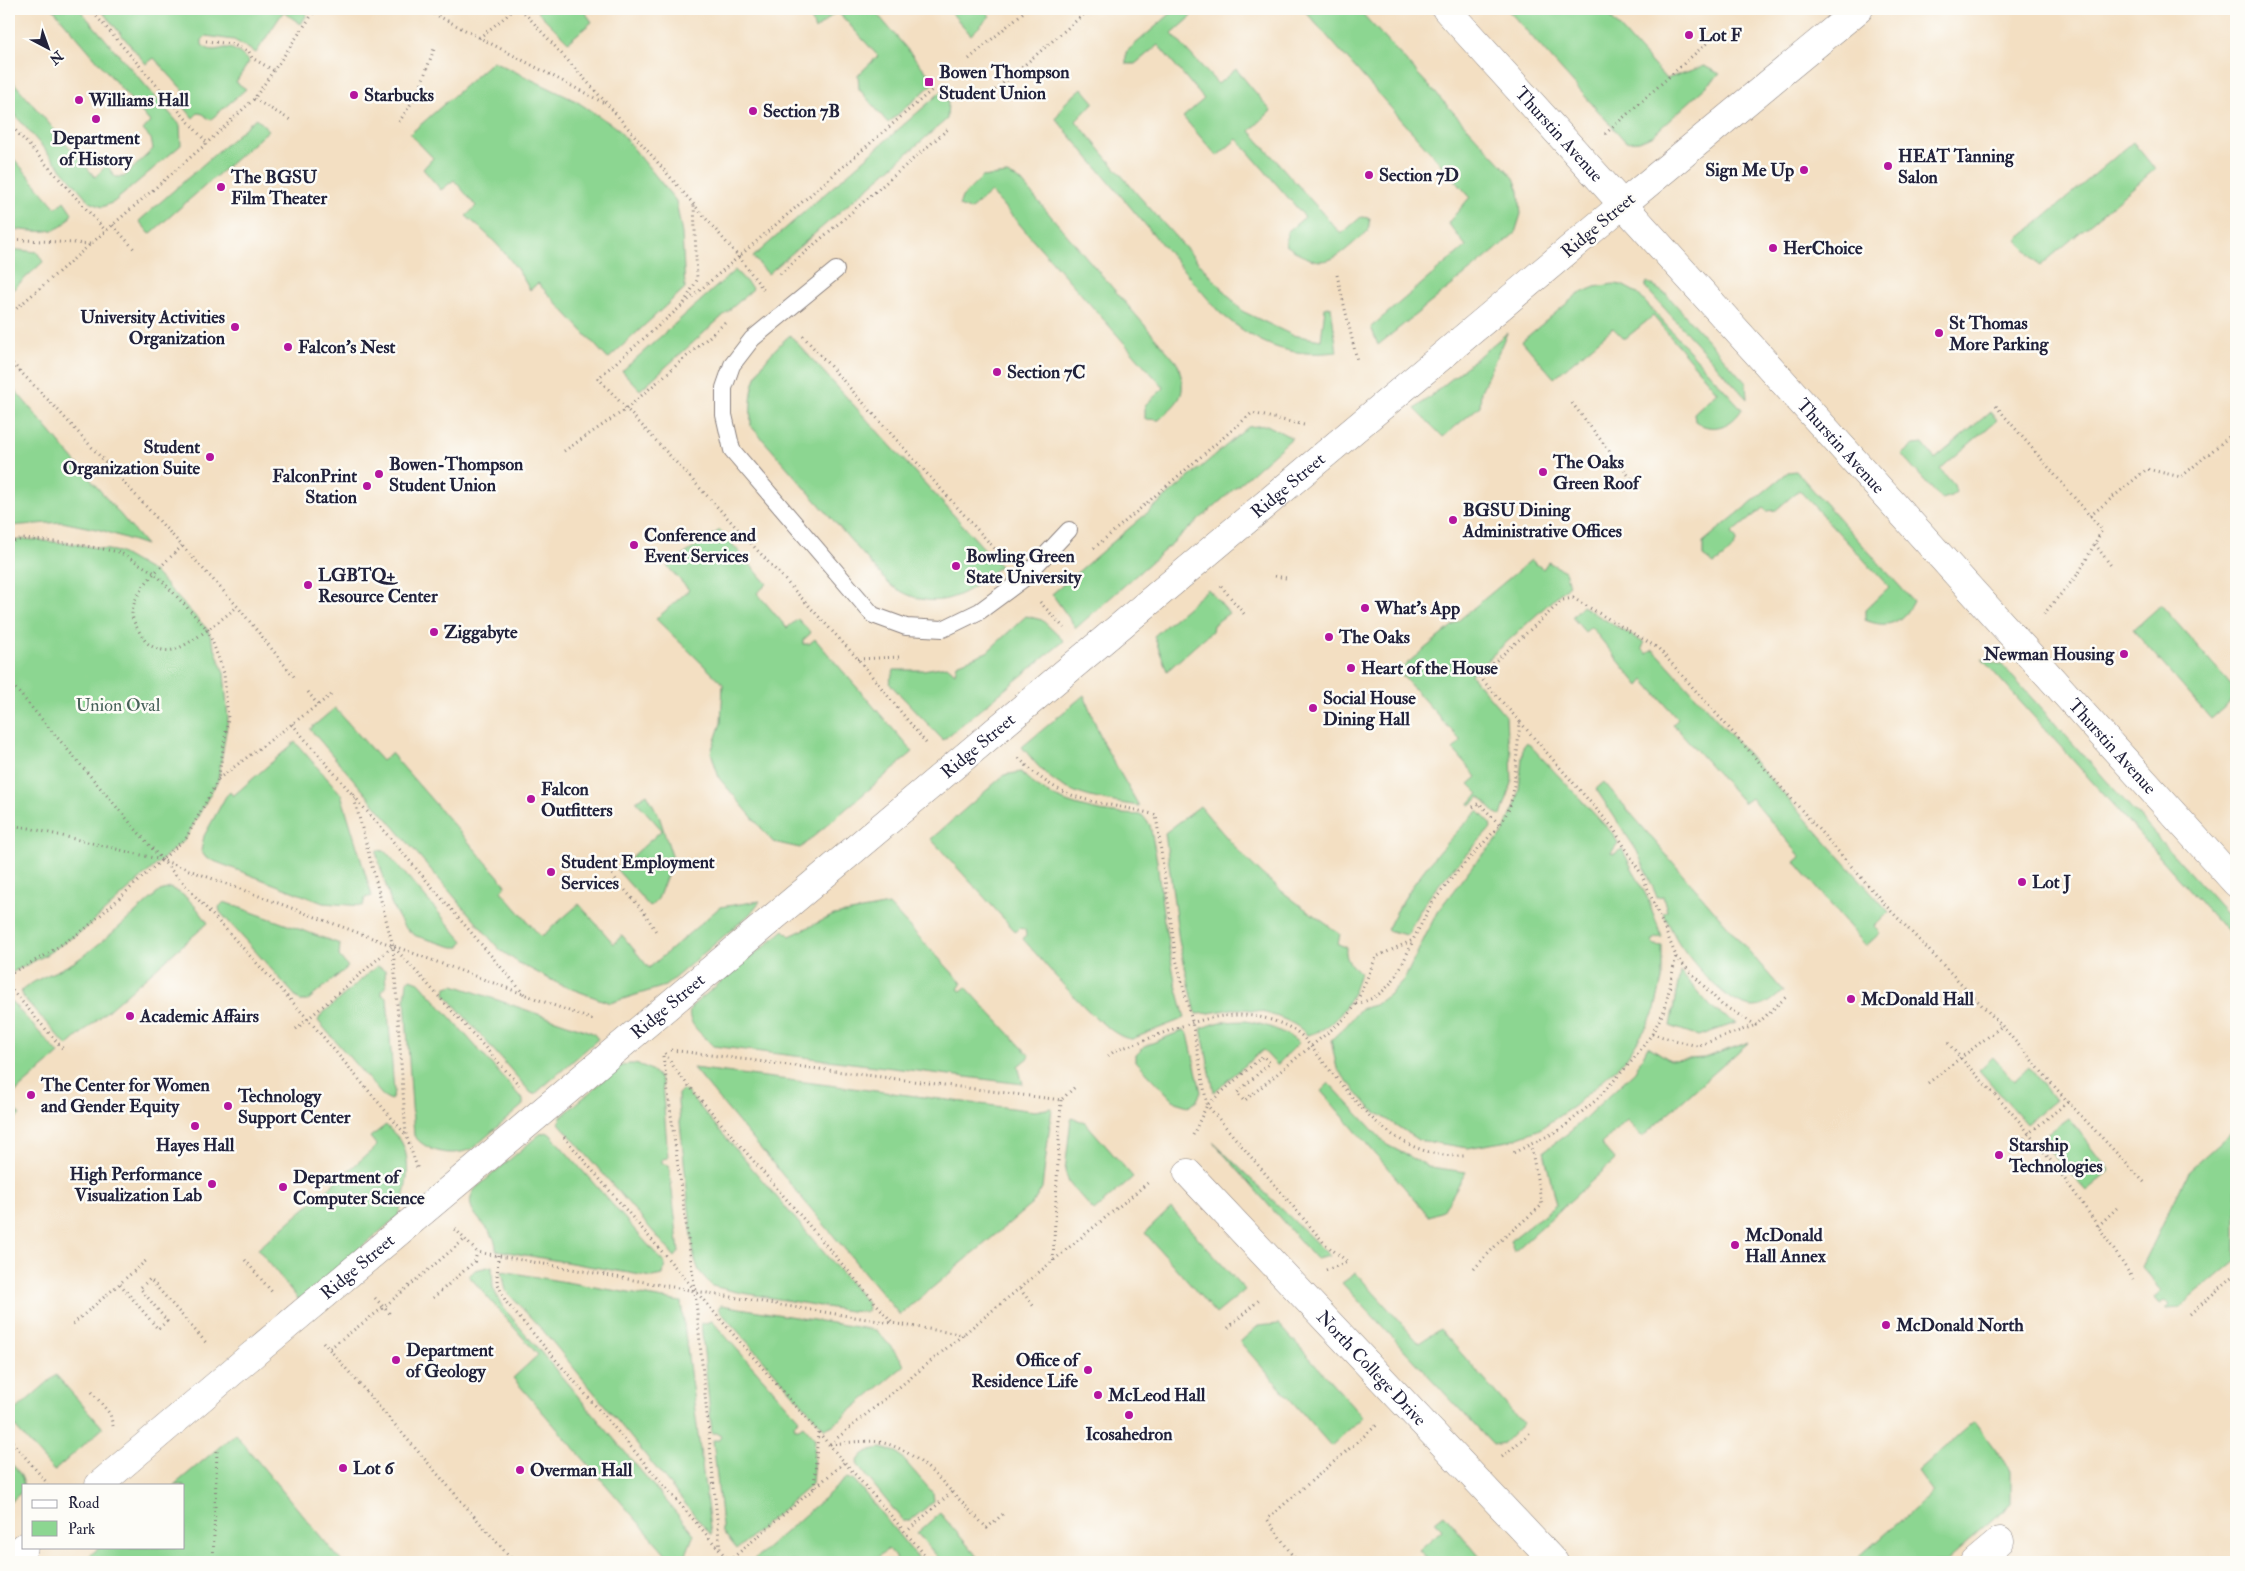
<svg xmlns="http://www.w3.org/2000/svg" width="2245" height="1571" font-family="'IM FELL Double Pica',serif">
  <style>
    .green { fill: #8cd691; stroke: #577c66 }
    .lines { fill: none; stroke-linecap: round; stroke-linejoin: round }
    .lane-casing { stroke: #8a807e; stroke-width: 18 }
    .street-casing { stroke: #8a807e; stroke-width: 29 }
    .secondary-casing { stroke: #8a807e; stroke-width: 29 }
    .path { stroke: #8a807e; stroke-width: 3; stroke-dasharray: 1 4; stroke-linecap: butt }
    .lane { stroke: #fff; stroke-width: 16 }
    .street { stroke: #fff; stroke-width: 28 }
    .secondary { stroke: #fff; stroke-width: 28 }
    .poi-dot { fill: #b5179e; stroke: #fdfcf7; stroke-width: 2 }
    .labels { text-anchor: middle; stroke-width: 5; stroke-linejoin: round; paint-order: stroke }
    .poi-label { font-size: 18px; font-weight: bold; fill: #22223b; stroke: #fdfcf7; text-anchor: start }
    .street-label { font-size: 18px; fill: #22223b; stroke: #fdfcf7 }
    .park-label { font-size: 18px; fill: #476159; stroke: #fdfcf7 }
  </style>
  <rect width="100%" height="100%" fill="#fdfcf7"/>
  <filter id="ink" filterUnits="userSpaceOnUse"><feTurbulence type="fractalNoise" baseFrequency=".02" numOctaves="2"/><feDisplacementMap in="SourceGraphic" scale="10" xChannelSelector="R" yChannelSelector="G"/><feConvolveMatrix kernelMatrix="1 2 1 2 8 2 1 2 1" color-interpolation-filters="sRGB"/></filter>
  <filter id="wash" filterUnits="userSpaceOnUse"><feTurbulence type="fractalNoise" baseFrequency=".0096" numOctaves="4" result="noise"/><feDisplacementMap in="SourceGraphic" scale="20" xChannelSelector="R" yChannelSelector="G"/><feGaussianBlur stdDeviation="1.12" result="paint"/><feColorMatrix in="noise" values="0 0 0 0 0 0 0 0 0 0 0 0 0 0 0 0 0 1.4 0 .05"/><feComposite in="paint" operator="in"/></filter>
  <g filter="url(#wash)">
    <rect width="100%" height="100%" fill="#f3dfc2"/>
    <path class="green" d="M53,9H79L180,125L181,145L114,202L102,207L90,202L9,108V77L95,177L107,165L115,177H124L153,149L151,139L143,130L150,122Z
      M100,9H306V16L301,24L283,12L256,53L234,40L206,36L202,40V45C210,52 216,50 225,48C234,47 244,56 249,62L236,82L246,89L210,120L203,114L198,113L193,118L184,107L191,99L154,58L146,64Z
      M535,9H583L592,22L568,42Z
      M808,9H873L935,82L888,123L859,89L858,75L878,56L837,11L815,30Z
      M948,9H984L990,16L971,35Z
      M1176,9H1191L1190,18L1172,34L1218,84L1236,69L1271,111L1250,131L1341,234L1361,217L1370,218L1368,231C1335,258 1327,275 1286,245L1287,232L1305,217L1237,139L1217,156L1183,117L1204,99L1158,45L1135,64H1126V52Z
      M1303,9H1358L1514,178L1519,191L1521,214L1515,233L1492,253L1378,345L1371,327L1466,246L1448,223L1470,197Z
      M1507,9H1603L1666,79L1704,66L1720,74L1652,136L1639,141L1626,142Z
      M493,61L576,101L617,128L676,201L682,234L685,288L608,359L538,283L530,290C512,258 494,239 466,216L476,206L454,180L441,190L423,169L433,158L410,134Z
      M1082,88L1094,102L1076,121L1138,195L1242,311L1292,335L1321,340L1325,308L1331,306L1337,352C1286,358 1258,344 1219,312L1056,119L1064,104Z
      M942,91L948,102L947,119L768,274L753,257Z
      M256,118L269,130L150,234L139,221Z
      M2133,142L2155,169L2040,266L2017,240Z
      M9,153L56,208L64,201L72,213C61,239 32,230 9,229Z
      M1007,174L1020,180L1178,364C1187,396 1182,398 1159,420L1145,419V405L1164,388L991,192L970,210L959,206L962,197L982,177Z
      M9,249L37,252L43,262L9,293Z
      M735,270L753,289L640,390L622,371Z
      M1647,282L1667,295L1746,383L1747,399L1645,287Z
      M1613,284L1622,285L1637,293L1742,409C1732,426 1712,434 1695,421L1694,413L1717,392L1653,316L1626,338H1623L1613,328L1554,378L1522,341L1578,294L1595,287Z
      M1507,333L1481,391L1480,406L1443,437L1415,409Z
      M790,335L1000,566C963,598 934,616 888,583L751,426C749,380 756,366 790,335Z
      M9,383L146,545L101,530L62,522L9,526Z
      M1990,412L1997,420L1940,469L1954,485L1956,492L1951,496L1941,499L1902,455L1914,445L1923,444L1935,459Z
      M1267,425L1292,438L1076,628L1052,594L1248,427Z
      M1796,471L1913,601C1902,624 1887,629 1865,620V610L1889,587L1799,490L1776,510L1767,511L1763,508L1732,533L1737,540C1733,551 1723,558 1714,564L1703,556V542L1788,472Z
      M720,530L767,584L757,593L787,628L798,619L811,633L803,640V644H809L815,639L913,752L800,848L773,842L719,778L711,752L721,723L723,684L656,619L689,590L667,566Z
      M25,539L75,544L119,552L155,573L208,630L224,673L228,719L218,780L186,838L85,929L44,956L9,974V542Z
      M1531,560L1543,569L1548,562L1565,571L1569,585L1471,675L1506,716L1507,737L1511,752L1512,783L1501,816L1494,812L1480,797L1470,805L1469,803L1479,794L1469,784L1477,777L1453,749L1461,741L1398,671Z
      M1208,589L1229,613L1213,625L1212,631L1167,671L1154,636Z
      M2161,605L2236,690V697L2211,719L2133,630Z
      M1582,606L1644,643L1642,649L1647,654L1653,650L1659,655L1889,912L1874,927L1880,933L1866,946L1795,862L1801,857L1751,798L1744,803L1673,724L1678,719L1644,680L1639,686L1591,627L1585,632L1572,617Z
      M1026,616L1042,620L1064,641L943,740L889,683L894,670H923L947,666L955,673L957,664L987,652Z
      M1982,659L2002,665L2236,924V942Z
      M1084,695L1103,743L1139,806C1108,801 1069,797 1045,773C1037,766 1030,756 1022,747Z
      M335,708L382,761L391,753L506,885L501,891L541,937L579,904L614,944L622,935L649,968L720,907L760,901L750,914L665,986L610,1003L561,985L519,963L500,950L310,729Z
      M295,742L341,794L372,896L365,898L363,906L323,903L206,858L201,851L204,836L226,796L230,792L233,796Z
      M1527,742L1613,834L1618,843L1611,853L1614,854L1622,849L1647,897L1662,937L1655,938L1652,942L1655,945L1662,946V980L1655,1009L1648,1025L1625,1060L1574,1106L1538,1130L1508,1141L1467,1148L1418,1140L1370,1108L1337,1069L1331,1040L1347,1025L1360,1009L1375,1005L1390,994L1405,978L1437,912L1473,865L1502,835L1515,806L1519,789L1523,747Z
      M1021,772C1050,805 1101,814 1142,815L1150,825L1157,861L1164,921L1175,981L1185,1018L1132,1039C1105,1039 1043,961 1023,939L1026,935L1025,930L1020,928L1016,932L931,839L1004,775Z
      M1604,782L1783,991C1775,998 1766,1007 1754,1007C1730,1007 1697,968 1684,950C1675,939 1670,925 1663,913L1667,911L1663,896L1657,897L1637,851L1596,789Z
      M647,794L659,816L673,859L658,899L650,907L617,870L662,830L636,801Z
      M1200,806C1220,830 1240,854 1263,875C1287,897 1314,915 1340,934L1338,944L1346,947C1345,959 1350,966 1360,972C1353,999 1337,1029 1307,1035C1294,1018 1252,1007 1231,1009C1219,1011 1208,1014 1196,1014L1179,941L1165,833Z
      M1478,811L1490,823L1491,828C1466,856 1420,898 1409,933L1406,935L1387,930C1409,884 1441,846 1478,811Z
      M377,850L384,851L388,854L463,941L460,947H453L416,936L404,927L392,906L377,855Z
      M170,888C188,895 197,908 208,923L67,1046L24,998L21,991C37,977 58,972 76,961C106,940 133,915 160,891Z
      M224,902L340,944L339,956L348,967L307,1001H300L220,912L219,907Z
      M889,905L962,983L958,989L961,991L966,987L1030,1056L1018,1066L1023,1084L713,1046C703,1035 681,1020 693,1005L784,930L790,936L834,915Z
      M377,966L385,970L386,987L382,990V995L387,997L394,1092L391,1100L383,1096L318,1021L321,1015Z
      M1680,972L1714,1010L1736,1023L1699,1036L1670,1026Z
      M411,979L419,982L523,1100V1105L472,1149C451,1157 429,1153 414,1136L405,999L407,981Z
      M454,985L593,1033L598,1039L535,1094L531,1093L445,994L446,987Z
      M9,999L59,1054L9,1098Z
      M1246,1021C1266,1025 1283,1030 1299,1043L1277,1065L1263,1050L1214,1092L1201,1028L1220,1022Z
      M1184,1030L1188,1034L1201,1092L1196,1102L1188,1106L1175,1102L1136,1061V1055L1145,1046Z
      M1749,1042L1642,1137L1627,1120L1601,1144L1615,1160L1514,1252L1510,1241L1556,1205L1544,1151L1571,1131L1635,1071L1648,1046L1670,1060L1704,1058Z
      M1993,1057L2014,1081L2029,1067L2055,1100L2026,1124L1979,1070Z
      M628,1064C641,1063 657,1070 662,1083L668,1158L662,1159V1163L669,1165L679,1252L675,1257L559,1123L561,1117L619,1067Z
      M693,1068L1035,1111L1052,1108L1042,1188L1033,1203L900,1315Z
      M1329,1083L1387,1145L1430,1167L1466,1172L1443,1211L1429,1216L1321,1091Z
      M682,1090L687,1092L867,1303L868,1310L865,1312L850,1311L737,1292L712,1286L699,1271L694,1257L678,1103V1094Z
      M9,1102L20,1115L9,1124Z
      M1071,1118L1085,1122L1133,1177L1094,1211L1069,1183L1065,1171Z
      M2069,1118L2110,1171L2086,1191L2039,1140Z
      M386,1125C391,1131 399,1137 402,1143C413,1165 405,1194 398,1216L299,1300L258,1249L377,1146L370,1137Z
      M2236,1129V1260L2179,1308L2164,1309L2169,1304L2165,1300L2160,1304L2155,1298L2162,1290L2142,1267L2189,1171Z
      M546,1132L550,1134L665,1264L663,1275L652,1277L496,1250C498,1226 457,1214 475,1189L540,1134Z
      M1213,1142L1330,1256L1316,1259Z
      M1171,1208L1245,1290L1216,1314L1145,1233Z
      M492,1266L493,1288L502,1306L694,1534L683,1562H673L513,1378L538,1355L469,1276L475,1270Z
      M502,1271L681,1302L711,1535L546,1334L506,1291Z
      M1356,1273L1419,1343L1440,1329L1523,1424L1504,1443L1493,1445L1342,1283Z
      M721,1305L875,1330L879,1333L901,1359L904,1366L833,1425L825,1429L718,1309Z
      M712,1321L799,1419L794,1424L795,1428H799L803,1425L815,1439L812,1484L737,1549L722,1531V1525L713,1440H719L721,1436L717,1433H712L701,1323L704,1324Z
      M1279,1324L1363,1417L1331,1446L1240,1342L1258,1326Z
      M56,1375L103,1428L54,1471L9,1420V1416Z
      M1974,1421L2011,1471V1504L1945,1562H1854L1933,1492L1918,1471Z
      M235,1434L342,1562H82L100,1547H184V1485H174Z
      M881,1448L897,1452L933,1493L934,1501L910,1521H903L857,1464C860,1453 871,1449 881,1448Z
      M9,1461C18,1471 24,1476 24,1490L9,1503Z
      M847,1478L855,1481L921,1562H899L888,1549L872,1562H751Z
      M940,1513L982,1562H942L917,1533Z
      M1444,1514L1484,1562H1430L1419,1550L1442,1530L1435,1521Z
      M2045,1557L2080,1562H2024Z"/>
  </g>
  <g filter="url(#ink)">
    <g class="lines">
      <g class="lane-casing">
        <path id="lane" d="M836,270L752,339L732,365L724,388V415L732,450L873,615L906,627L943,629L980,611L1022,580L1069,530"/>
      </g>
      <g class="street-casing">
        <g id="street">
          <path id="s1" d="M1188,1173L1554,1562"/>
          <path id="s2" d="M251,1356L1622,205"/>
          <path d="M1975,1562L2000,1541"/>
        </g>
      </g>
      <g class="secondary-casing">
        <g id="secondary">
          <path id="s3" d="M1446,9L2236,883"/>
          <path d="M1622,205L1859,9"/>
          <path d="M99,1485L251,1356"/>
          <path d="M9,1560L24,1547"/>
        </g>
      </g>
      <path class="path" d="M90,9L207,143
        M425,9L606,104
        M521,9L609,106L739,257L765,292
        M479,38L515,9
        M206,41L232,44L249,52L252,58L273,70
        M969,59L1027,9
        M995,90L1090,9
        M254,99L292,121
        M399,122L418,93L434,49
        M9,123L106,231
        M1605,134L1718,33
        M113,225L134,249
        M9,239L90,244
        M780,274L948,129
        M1337,275L1357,360
        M684,303L697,280L694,205
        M9,315L207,143L254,99L316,9
        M803,336L1003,558
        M9,360L55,407L238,607L296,679
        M1572,403L1632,480L1640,478
        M1996,406L2102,530L2079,573L2042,616
        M564,451L625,410L725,323
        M2090,516L2147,469L2181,477L2236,431
        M9,542L25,539L75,544L119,552L155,573L208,630L224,673L228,719L218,780L186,838L85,929L44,956L9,974
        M2095,544L2112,567
        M182,546C165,563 134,588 132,613C132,621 139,631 143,638C149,647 161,652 173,650C189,646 223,618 237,607
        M1094,548L1252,413L1304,425
        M1275,576L1286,578
        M1221,586L1245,615
        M1040,602L1064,628
        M858,659L899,657
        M9,681L162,860L308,1019L405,1134
        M308,692L318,705
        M1520,722L1479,676L1563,600L1573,598L1658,648L1890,910L2002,1026L2068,1102L2145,1183
        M292,724L524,994
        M926,743L858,659L598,378L932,90
        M1019,758C1065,807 1098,799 1156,815L1176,959L1192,1021L1207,1105L1325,1244L1348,1262
        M218,779L331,695
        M353,794L393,946L406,1135L418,1170
        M1473,807L1479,803L1500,825
        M9,825L29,828L162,860L596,1021
        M612,875L644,912L657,933
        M1676,957L1722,1005L1756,1025L1787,996
        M9,987L64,1050
        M1356,1004C1392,995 1398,972 1413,941
        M296,1029L393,946L519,1085
        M1652,1034L1697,1046L1756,1025
        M1948,1043C1974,1075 2004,1102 2029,1133C2067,1180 2101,1229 2133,1279
        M671,1050L1061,1100L1076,1086
        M665,1053L677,1072L892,1322
        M663,1056L695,1291L720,1549
        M1108,1056L1116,1050C1166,1035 1214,1004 1268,1019C1281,1023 1292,1027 1302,1036C1348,1089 1385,1159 1465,1156
        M1928,1083L2002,1026
        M1193,1135L1207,1105L1263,1056L1270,1063L1237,1093L1244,1101L1348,1016L1356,1004L1376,957L1413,940L1432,903L1456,873L1500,825L1509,809L1513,795L1520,722L1613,828L1642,875L1676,956L1665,1009L1652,1034L1632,1061L1595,1101L1560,1130L1511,1154
        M564,1137C685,1280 809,1421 931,1562
        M2011,1153L2029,1133L2068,1102
        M2098,1226L2119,1206
        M455,1229L477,1252L695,1291L965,1335
        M498,1255L497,1282L506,1302L730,1562
        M245,1260L272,1292
        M1053,1261L1061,1100
        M1474,1269L1501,1240L1542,1205L1531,1146
        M1326,1270L1348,1262
        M120,1284L158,1329L167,1321L140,1288L150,1279L208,1345
        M1020,1289L1035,1308
        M375,1298L392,1316
        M433,1298L475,1261L477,1252
        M2190,1314L2236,1274
        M73,1324L148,1259
        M1228,1328L1259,1300
        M323,1342L514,1562
        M330,1348L384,1307L465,1239
        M92,1392L110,1414L113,1426
        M9,1438L48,1484
        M830,1444L1150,1181
        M830,1444C845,1443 871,1439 884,1443C912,1450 933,1472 952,1492L906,1532
        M1502,1457L1530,1433
        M814,1488L818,1432
        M952,1492L987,1528L1003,1514
        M729,1561L846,1461
        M213,1562L217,1451
        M1297,1562L1267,1519L1378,1424"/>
      <use href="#lane" class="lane"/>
      <use href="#street" class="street"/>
      <use href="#secondary" class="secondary"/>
    </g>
  </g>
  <g class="poi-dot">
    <circle cx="1689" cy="35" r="5"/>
    <rect x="924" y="77" width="10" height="10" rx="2.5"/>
    <circle cx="354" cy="95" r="5"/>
    <circle cx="79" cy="100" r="5"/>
    <circle cx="753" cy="111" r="5"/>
    <circle cx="96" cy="119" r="5"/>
    <circle cx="1888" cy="166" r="5"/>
    <circle cx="1804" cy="170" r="5"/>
    <circle cx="1369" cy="175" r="5"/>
    <circle cx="221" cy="187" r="5"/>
    <circle cx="1773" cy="248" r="5"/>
    <circle cx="235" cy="327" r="5"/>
    <circle cx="1939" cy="333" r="5"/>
    <circle cx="288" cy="347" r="5"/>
    <circle cx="997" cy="372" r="5"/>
    <circle cx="210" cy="457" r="5"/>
    <circle cx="1543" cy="472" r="5"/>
    <circle cx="379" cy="474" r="5"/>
    <circle cx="367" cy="486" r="5"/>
    <circle cx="1453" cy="520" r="5"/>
    <circle cx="634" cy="545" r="5"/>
    <circle cx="956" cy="566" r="5"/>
    <circle cx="308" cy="585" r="5"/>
    <circle cx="1365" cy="608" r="5"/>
    <circle cx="434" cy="632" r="5"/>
    <circle cx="1329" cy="637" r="5"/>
    <circle cx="2124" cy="654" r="5"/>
    <circle cx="1351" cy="668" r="5"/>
    <circle cx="1313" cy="708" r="5"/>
    <circle cx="531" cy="799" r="5"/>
    <circle cx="551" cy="872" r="5"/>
    <circle cx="2022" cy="882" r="5"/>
    <circle cx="1851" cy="999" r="5"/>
    <circle cx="130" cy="1016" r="5"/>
    <circle cx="31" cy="1095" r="5"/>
    <circle cx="228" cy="1106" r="5"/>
    <circle cx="195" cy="1126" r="5"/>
    <circle cx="1999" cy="1155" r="5"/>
    <circle cx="212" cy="1184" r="5"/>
    <circle cx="283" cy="1187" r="5"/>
    <circle cx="1735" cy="1245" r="5"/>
    <circle cx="1886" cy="1325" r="5"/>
    <circle cx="396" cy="1360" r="5"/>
    <circle cx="1088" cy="1370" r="5"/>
    <circle cx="1098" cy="1395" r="5"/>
    <circle cx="1129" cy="1415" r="5"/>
    <circle cx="343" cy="1468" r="5"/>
    <circle cx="520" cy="1470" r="5"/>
  </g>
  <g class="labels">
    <g class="poi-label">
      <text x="1699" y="41">Lot F</text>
      <text x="939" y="78">Bowen Thompson<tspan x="939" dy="21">Student Union</tspan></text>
      <text x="364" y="101">Starbucks</text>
      <text x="89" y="106">Williams Hall</text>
      <text x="763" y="117">Section 7B</text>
      <text x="96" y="144" text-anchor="middle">Department<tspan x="96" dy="21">of History</tspan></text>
      <text x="1898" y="162">HEAT Tanning<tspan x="1898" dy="21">Salon</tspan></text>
      <text x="1794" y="176" text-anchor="end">Sign Me Up</text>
      <text x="1379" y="181">Section 7D</text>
      <text x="231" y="183">The BGSU<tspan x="231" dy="21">Film Theater</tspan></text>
      <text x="1783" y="254">HerChoice</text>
      <text x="225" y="323" text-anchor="end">University Activities<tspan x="225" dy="21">Organization</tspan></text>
      <text x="1949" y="329">St Thomas<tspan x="1949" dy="21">More Parking</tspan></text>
      <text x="298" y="353">Falcon's Nest</text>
      <text x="1007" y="378">Section 7C</text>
      <text x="200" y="453" text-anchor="end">Student<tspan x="200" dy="21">Organization Suite</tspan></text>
      <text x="1553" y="468">The Oaks<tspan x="1553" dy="21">Green Roof</tspan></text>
      <text x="389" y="470">Bowen-Thompson<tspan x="389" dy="21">Student Union</tspan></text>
      <text x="357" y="482" text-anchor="end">FalconPrint<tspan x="357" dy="21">Station</tspan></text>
      <text x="1463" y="516">BGSU Dining<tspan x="1463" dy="21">Administrative Offices</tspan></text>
      <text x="644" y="541">Conference and<tspan x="644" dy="21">Event Services</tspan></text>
      <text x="966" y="562">Bowling Green<tspan x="966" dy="21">State University</tspan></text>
      <text x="318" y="581">LGBTQ+<tspan x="318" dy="21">Resource Center</tspan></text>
      <text x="1375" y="614">What's App</text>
      <text x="444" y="638">Ziggabyte</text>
      <text x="1339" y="643">The Oaks</text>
      <text x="2114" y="660" text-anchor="end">Newman Housing</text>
      <text x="1361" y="674">Heart of the House</text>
      <text x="1323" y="704">Social House<tspan x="1323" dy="21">Dining Hall</tspan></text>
      <text x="541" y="795">Falcon<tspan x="541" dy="21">Outfitters</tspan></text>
      <text x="561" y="868">Student Employment<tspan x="561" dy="21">Services</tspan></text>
      <text x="2032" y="888">Lot J</text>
      <text x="1861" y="1005">McDonald Hall</text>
      <text x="140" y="1022">Academic Affairs</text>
      <text x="41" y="1091">The Center for Women<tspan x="41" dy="21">and Gender Equity</tspan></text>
      <text x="238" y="1102">Technology<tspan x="238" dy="21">Support Center</tspan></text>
      <text x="195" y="1151" text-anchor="middle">Hayes Hall</text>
      <text x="2009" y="1151">Starship<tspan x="2009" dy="21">Technologies</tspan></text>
      <text x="202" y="1180" text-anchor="end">High Performance<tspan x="202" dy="21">Visualization Lab</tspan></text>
      <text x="293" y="1183">Department of<tspan x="293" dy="21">Computer Science</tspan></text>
      <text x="1745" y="1241">McDonald<tspan x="1745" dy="21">Hall Annex</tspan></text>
      <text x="1896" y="1331">McDonald North</text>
      <text x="406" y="1356">Department<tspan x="406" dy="21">of Geology</tspan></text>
      <text x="1078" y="1366" text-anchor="end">Office of<tspan x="1078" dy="21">Residence Life</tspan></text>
      <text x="1108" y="1401">McLeod Hall</text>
      <text x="1129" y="1440" text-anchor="middle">Icosahedron</text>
      <text x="353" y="1474">Lot 6</text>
      <text x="530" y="1476">Overman Hall</text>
    </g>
    <g class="street-label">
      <text dy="6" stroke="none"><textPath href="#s3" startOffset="169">Thurstin Avenue</textPath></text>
      <text transform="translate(1598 225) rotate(-40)" y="6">Ridge Street</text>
      <text dy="6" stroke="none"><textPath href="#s3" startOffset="589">Thurstin Avenue</textPath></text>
      <text dy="6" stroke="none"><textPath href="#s2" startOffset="1354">Ridge Street</textPath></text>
      <text dy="6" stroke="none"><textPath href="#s2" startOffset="949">Ridge Street</textPath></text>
      <text dy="6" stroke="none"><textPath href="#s3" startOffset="994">Thurstin Avenue</textPath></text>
      <text dy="6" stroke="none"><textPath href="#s2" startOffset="544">Ridge Street</textPath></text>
      <text dy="6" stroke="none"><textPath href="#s2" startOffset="139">Ridge Street</textPath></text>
      <text dy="6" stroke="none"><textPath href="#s1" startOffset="268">North College Drive</textPath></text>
    </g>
    <g class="park-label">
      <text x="118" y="711">Union Oval</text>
    </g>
  </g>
  <rect width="2245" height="1571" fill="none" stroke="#fdfcf7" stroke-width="30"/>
  <rect x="22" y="1484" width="162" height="65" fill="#fdfcf7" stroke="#a5a5ac"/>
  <rect x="32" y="1500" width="25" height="8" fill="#ffffff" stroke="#a5a5ac"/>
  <text x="68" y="1508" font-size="15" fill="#22223b">Road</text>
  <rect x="32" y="1521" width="25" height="15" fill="#8cd691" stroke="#a5a5ac"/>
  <text x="68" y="1534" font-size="15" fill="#22223b">Park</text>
  <g transform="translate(48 48) rotate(139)" stroke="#fdfcf7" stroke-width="4" paint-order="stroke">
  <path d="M0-4L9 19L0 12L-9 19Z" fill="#22223b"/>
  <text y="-8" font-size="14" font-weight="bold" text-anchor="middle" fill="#22223b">N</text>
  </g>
</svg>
